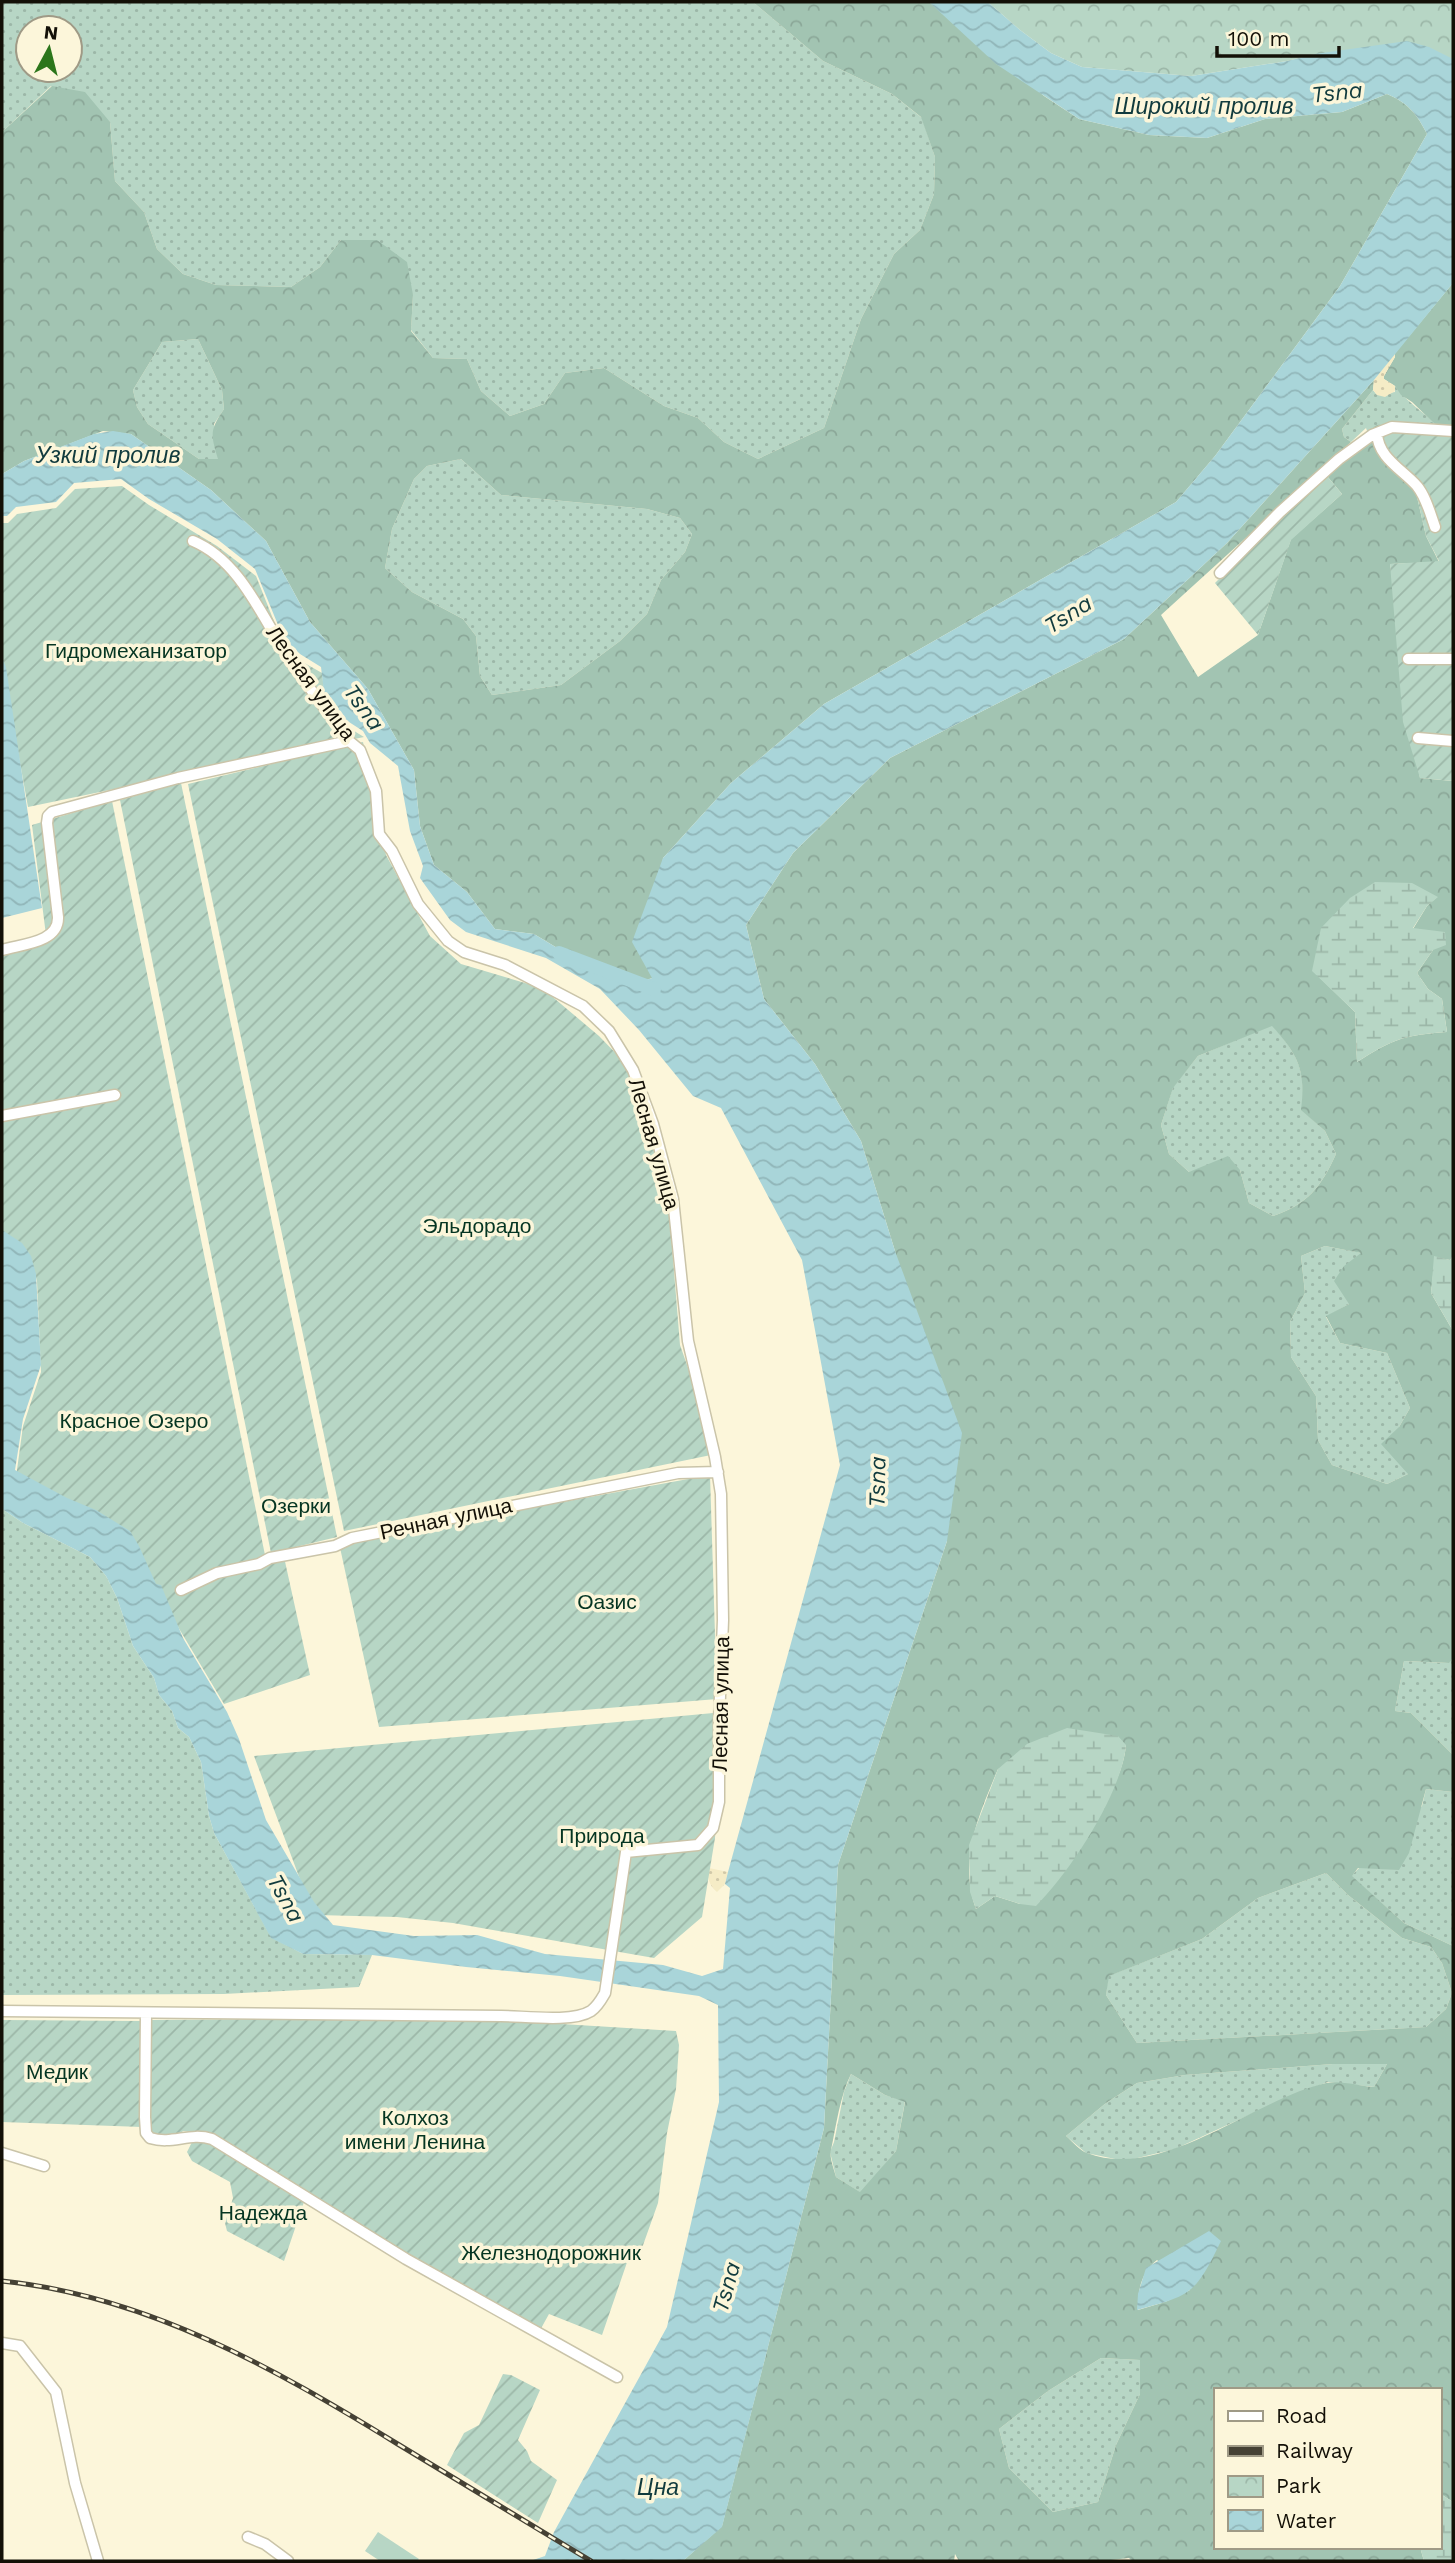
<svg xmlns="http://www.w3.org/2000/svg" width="1455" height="2563" font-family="'Work Sans',sans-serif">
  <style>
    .grass { fill: url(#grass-dots); fill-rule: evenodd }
    .forest { fill: url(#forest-crowns); fill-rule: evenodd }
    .wetland { fill: url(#wetland-marsh) }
    .sand { fill: url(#sand-dots) }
    .park { fill: url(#park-crowns) }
    .garden { fill: url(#garden-furrows) }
    .pitch { fill: #b7d6c5 }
    .water { fill: url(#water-waves) }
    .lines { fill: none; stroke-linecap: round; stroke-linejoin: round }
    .river { stroke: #a9d5d9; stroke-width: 14 }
    .minor-casing { stroke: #cac4a9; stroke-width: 13 }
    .minor { stroke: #fff; stroke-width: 10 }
    .rail-casing { stroke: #454134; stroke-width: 5 }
    .rail { stroke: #fcf6da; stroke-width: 2.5; stroke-dasharray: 8; stroke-linecap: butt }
    .labels { text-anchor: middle; stroke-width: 7; stroke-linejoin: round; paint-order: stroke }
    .park-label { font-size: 21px; fill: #053522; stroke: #fcf6da }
    .street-label { font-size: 21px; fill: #131007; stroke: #fcf6da }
    .water-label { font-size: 23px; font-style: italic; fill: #113b3e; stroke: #fcf6da }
  </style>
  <defs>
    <pattern id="grass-dots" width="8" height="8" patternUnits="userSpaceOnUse" patternTransform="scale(1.75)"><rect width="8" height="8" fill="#b7d6c5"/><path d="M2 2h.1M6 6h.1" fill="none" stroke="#9cb7a8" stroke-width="1.8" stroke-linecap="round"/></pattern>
    <pattern id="forest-crowns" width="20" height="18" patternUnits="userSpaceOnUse" patternTransform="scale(1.75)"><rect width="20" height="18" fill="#a2c4b2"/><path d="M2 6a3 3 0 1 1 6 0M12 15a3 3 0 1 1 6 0" fill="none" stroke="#8ba798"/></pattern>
    <pattern id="wetland-marsh" width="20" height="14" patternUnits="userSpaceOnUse" patternTransform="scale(1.75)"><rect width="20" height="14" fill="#b7d6c5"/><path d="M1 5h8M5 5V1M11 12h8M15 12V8" fill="none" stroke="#9cb7a8"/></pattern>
    <pattern id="sand-dots" width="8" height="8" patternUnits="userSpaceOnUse" patternTransform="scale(1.75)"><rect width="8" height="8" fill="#f5ecc6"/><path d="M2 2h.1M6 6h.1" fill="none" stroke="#d1c9a9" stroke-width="1.8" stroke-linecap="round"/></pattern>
    <pattern id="park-crowns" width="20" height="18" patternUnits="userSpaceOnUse" patternTransform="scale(1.75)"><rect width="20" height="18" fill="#b7d6c5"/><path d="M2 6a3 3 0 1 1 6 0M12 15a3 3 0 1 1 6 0" fill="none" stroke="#9cb7a8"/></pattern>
    <pattern id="garden-furrows" width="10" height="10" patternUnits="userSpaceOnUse" patternTransform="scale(1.75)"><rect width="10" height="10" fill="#b7d6c5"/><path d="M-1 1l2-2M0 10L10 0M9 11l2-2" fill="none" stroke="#9cb7a8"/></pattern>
    <pattern id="water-waves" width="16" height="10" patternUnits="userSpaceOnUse" patternTransform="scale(1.75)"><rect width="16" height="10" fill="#a9d5d9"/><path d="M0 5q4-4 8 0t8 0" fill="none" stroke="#91b6b9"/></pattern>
  </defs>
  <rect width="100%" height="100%" fill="#fcf6da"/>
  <path class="grass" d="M2,2H753L823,61L892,94L922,118L935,157L934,194L920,230L894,254L861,319L824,428L758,459L724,442L698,418L664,406L604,368L565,373L544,404L510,416L481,391L467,359L433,358L411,330L413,295L341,240L320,267L291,287L216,285L183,274L157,249L144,212L115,181L110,122L51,86L2,132ZM28,28H70V70H28Z
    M198,339L222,390L224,409L214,424L219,459H199L148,424L137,407L133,390L162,342Z
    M1395,386C1406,402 1425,412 1438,427L1366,428L1351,442L1344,437L1342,429L1373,390L1377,395L1395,392Z
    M461,459L501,495L647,509L680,518L692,534L685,552L661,580L647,614L620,641L561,685L492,695L480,676L476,636L463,619L412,592L385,568L392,529L414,479L427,466Z
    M1272,1025C1298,1055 1306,1070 1302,1110L1325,1131L1336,1154C1321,1187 1308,1204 1273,1216L1249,1203L1240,1170L1189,1172L1169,1154L1161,1125L1173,1087L1198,1056Z
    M1325,1246L1362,1253L1349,1304L1326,1317L1340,1343L1387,1353L1410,1408L1399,1427L1408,1474L1387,1484L1332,1465L1318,1440L1316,1396L1291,1357L1290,1322L1305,1293L1301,1256Z
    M2,1509L23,1523L90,1557L106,1576L117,1598L133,1646L154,1678L159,1695L172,1711L178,1728L189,1737L201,1762L209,1816L214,1833L271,1937L303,1954L372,1955L359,1987L224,1994L2,1995Z
    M1453,1658V1755L1411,1713L1395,1711L1404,1661L1448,1663Z
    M1426,1789L1453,1792V1946L1404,1923L1351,1876L1422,1806Z
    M1326,1873L1348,1895L1402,1938L1431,1947L1442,1963L1452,1993L1446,2009L1426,2027L1137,2043L1106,1995L1108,1976L1202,1939L1258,1898Z
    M1333,2064H1387L1374,2087L1328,2082L1295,2094L1175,2149L1125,2161L1086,2153L1066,2136L1106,2103L1137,2083L1185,2075Z
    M851,2074L885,2095L905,2101L896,2151L861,2193L836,2177L830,2152L834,2142L844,2092Z
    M1101,2358L1141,2360L1140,2394L1116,2445L1098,2502L1053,2512L1009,2468L999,2429L1048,2391Z"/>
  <path class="forest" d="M753,2H929L1044,96L1079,119L1149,135L1207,138L1265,119L1342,112L1387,94C1408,103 1417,114 1427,134L1340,286L1215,456L1176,502L824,704L731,783L663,858L652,978L635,984L607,978L534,934L495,929L467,892L434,865L420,826L414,770L368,689L310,622L266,541L211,490L131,434L103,431L24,461L2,474V132L52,86L85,92L110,122L115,181L144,212L157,249L183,274L216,285L291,287L320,267L341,240H377L407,262L413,295L411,331L433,358L467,359L481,391L510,416L544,404L565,373L604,368L664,406L698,418L724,442L758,459L824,428L861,319L894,254L920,230L934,194L935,157L921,117L892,94L823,61ZM198,339L222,390L224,409C209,431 211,435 218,459H199L148,424L137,407L133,390L162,342ZM461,459L501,495L647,509L680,518L692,534L685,552L661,580L647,614L620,641L561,685L492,695L480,676L476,636L463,619L412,592L385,568L392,529L414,479L427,466Z
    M1453,283V428L1438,427L1412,402L1401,395L1395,386L1384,379V376L1395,357V353Z
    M1374,380L1373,390L1342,429L1344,437L1351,442L1161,615L1198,677L1258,635L1291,539L1342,494L1327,476L1370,439L1415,488L1426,536L1439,562L1390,564L1420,778L1453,781V1256L1450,1260L1435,1257L1431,1293L1453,1331V1658L1449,1663L1404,1661L1395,1711L1411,1713L1453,1755V1792L1426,1789L1409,1853L1399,1870L1358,1868L1352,1876L1404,1923L1453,1946V2502L1439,2493V2390H1215V2547H1420L1424,2561H1132L1129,2558L1111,2560L1112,2561H959L955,2554L954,2561H683L722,2526L824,2128L838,1865L947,1541L895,1251L861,1141L815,1064L764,999L746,925L793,853L890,758L1124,639L1227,543ZM1437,897L1427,906L1413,929L1433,950L1417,973L1428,989L1442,999L1447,1032C1404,1035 1393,1039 1357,1062L1355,1012L1313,971ZM1272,1026C1298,1055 1306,1070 1301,1110L1325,1131L1336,1154C1321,1187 1308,1204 1273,1216L1249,1203L1240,1170L1228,1156L1189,1172L1169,1154L1161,1125L1173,1088L1198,1056ZM1325,1246L1361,1253L1344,1266L1334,1281L1349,1304L1326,1316L1340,1343L1387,1353L1410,1408L1399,1427L1381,1444L1408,1474L1387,1484L1332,1465L1318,1440L1316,1396L1291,1357L1290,1322L1305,1293L1301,1256ZM1126,1745C1121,1803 1057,1861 1020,1904L995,1896L976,1909C958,1859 979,1815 998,1769ZM1326,1873L1348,1895L1402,1938L1431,1947L1442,1963L1452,1993L1446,2009L1426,2027L1137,2043L1106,1995L1109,1976L1202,1939L1258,1898ZM1333,2064H1387L1374,2087C1360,2086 1340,2080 1326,2083C1254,2099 1162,2182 1087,2153C1080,2151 1073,2142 1066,2136L1106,2103L1137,2083L1185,2075ZM851,2074L885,2095L905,2102L896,2151L860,2192L836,2177C834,2169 829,2157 831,2150C836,2126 840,2096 851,2074ZM1157,2260L1190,2290L1165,2302L1138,2310C1137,2291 1142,2271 1157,2260ZM1101,2358L1140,2360V2394L1116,2445L1098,2502L1053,2512L1009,2468L999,2429L1048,2391Z"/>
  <path class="wetland" d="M1375,882L1412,883L1438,897L1427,906L1413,928L1445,932L1446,945L1433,950L1417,973L1428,989L1442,999L1447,1032C1404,1035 1393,1039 1357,1062L1355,1012L1312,971L1321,928L1350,898Z
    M1434,1256L1450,1260L1453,1256V1331L1431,1293Z
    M1067,1728L1118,1736L1126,1745C1122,1793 1070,1872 1036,1906L1020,1904L995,1896L976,1909L970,1892L969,1845L998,1769L1027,1744Z
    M1439,2493L1453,2502V2561H1424L1420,2547H1439Z"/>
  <path class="sand" d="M1395,353V357L1384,376V379L1395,386V391L1385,397L1377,395L1373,390L1374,380Z
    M709,1868L728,1872L725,1884L717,1892C709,1886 707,1877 709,1868Z"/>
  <path class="park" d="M988,2H1453V59L1315,54L1287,61L1191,76L1082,67L1051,53L1020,30Z"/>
  <path class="garden" d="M1389,422L1453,428V781L1420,778L1403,722L1390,564L1439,561L1426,536L1415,488L1370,439L1366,428Z
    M1327,476L1342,494L1291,540L1258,635L1215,583L1275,523Z
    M122,486L149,505L217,546L256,576L283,644L301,661L322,673C326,711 332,718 364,737L28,807L2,663V523H8L17,514L56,508L75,489Z
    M363,742L386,855L430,936L461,964L542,988L599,1036L633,1071L654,1140L668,1197L680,1345L700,1402L711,1455L344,1531L188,784Z
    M181,783L337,1537L271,1553L120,800Z
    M112,801L266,1560L284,1557L310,1675L224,1704L156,1590L16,1477L23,1426L41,1372L37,1281L32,1262L2,1236V956L47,943L32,825Z
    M710,1475L717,1699L379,1727L339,1543Z
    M724,1712L715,1838L702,1917L654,1958L453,1923L397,1917L316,1915L304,1890L254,1756Z
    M280,2019L529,2022L676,2031L679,2045L676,2089L667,2133L658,2203L642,2248L633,2245L602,2335L549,2314L539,2332L212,2138L198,2133L183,2131L177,2137H158L149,2133V2020Z
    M2,2020L142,2021V2127L2,2122Z
    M194,2138L205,2140L305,2199L284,2261L227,2231L225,2223L233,2198L230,2182L192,2161L187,2152Z
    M503,2374L511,2375L540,2390L518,2440L527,2451L531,2461L557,2480L538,2523L447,2465L464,2433L479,2425Z"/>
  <path class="pitch" d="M378,2532L419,2559L417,2561H380L365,2551Z"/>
  <path class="water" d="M929,2H988L1020,30L1051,53L1082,67L1191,76L1287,61L1315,54L1407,41L1429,47L1453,59V283L1374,380L1227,543L1124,639L890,758L793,853L746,925L764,999L815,1064L861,1141L895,1251L962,1433L947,1541L838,1865L824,2128L722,2527L683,2561H530L545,2556L554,2532L667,2327L719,2102L718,2005L699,1996L560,1976L466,1967L372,1955L303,1954L271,1938L214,1833L209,1816L201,1762L189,1737L178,1728L172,1711L159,1695L154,1678L133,1646L117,1598L106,1576L90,1557L23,1523L2,1509V1230L22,1243L31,1256L36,1274L41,1365L23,1419L15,1470L67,1498L96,1510L130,1531L139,1546L156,1584L161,1585L183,1638L227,1712L239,1739L266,1820L314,1902L333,1925L414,1936L477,1935L545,1954L663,1965L702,1976L723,1969L730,1888L725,1884L728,1872L840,1465L802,1260L721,1108L693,1096L639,1030L600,989L546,958L466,932L450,920L420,878L423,866L410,831L398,766L370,743L363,731L338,715L324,692L321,667L300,654L283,637L255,569L217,539L149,499L121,479L74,483L56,502L16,507L7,516H2V474L24,461L94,434L113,431L131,434L211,490L266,541L310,622L368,689L414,770L420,826L434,865L467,892L495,929L534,934L607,978L635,984L652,978L632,942L663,858L731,783L824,704L1176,502L1215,456L1340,286L1427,134C1417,114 1408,103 1387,94L1342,112L1265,119L1207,138L1149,135L1079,119L996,64Z
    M2,658L6,667L42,908L2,918Z
    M1209,2231L1221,2241C1213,2257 1204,2278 1191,2289C1177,2301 1153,2305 1137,2310L1138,2294L1146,2268Z"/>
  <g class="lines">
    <path class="river" d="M559,953L654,989"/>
    <g class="minor-casing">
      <path id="minor" d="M1377,433C1378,458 1402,469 1417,486C1426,497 1430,513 1435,527
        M1220,573L1280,512L1339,459L1372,435L1392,427L1453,431
        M1408,659H1453
        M1418,738L1453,741
        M2,950C21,944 59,943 58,917L47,823L48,816L52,812L178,778L349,741
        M2,1116L115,1095
        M181,1590L217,1573L259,1564L270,1558L335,1546L352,1538L678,1473L718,1472
        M2,2011L501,2016C524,2016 572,2023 591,2011C598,2006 601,2000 605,1993L626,1852L698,1845L713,1828L719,1802V1721L723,1620L721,1494L715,1457L688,1341L673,1199L653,1124L633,1070L609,1031L583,1006L505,965L464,952L448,941L418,904L392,851L379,834L376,791L360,750L349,741C331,716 312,692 294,666C264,623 243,562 193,541
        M146,2014L145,2117L146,2133L150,2138C173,2145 189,2132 212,2139L406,2259L617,2377
        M2,2153L44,2166
        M2,2343L20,2346L56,2392L75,2483L98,2561
        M248,2537L265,2544L288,2561"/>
    </g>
    <use href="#minor" class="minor"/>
    <g class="rail-casing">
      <path id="rail" d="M2,2281C147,2296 274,2368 396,2443C461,2482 526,2522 591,2561"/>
    </g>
    <use href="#rail" class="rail"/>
  </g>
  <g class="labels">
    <g class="park-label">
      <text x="136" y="658">Гидромеханизатор</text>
      <text x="477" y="1233">Эльдорадо</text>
      <text x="134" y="1428">Красное Озеро</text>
      <text x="296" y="1513">Озерки</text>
      <text x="607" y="1609">Оазис</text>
      <text x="602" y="1843">Природа</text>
      <text x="57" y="2079">Медик</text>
      <text x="415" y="2125">Колхоз<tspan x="415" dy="24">имени Ленина</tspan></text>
      <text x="263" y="2220">Надежда</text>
      <text x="551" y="2260">Железнодорожник</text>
    </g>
    <g class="street-label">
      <text transform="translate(311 683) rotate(54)" y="7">Лесная улица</text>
      <text transform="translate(654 1144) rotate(74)" y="7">Лесная улица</text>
      <text transform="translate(446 1519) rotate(-12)" y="7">Речная улица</text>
      <text transform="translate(721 1704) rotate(-89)" y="7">Лесная улица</text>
    </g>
    <g class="water-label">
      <text transform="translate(1337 92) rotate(-6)" y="8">Tsna</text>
      <text x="1204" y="114">Широкий пролив</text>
      <text x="108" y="463">Узкий пролив</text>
      <text transform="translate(1068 614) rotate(-32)" y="8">Tsna</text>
      <text transform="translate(364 707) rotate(54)" y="8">Tsna</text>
      <text transform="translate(877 1482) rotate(-89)" y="8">Tsna</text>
      <text transform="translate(286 1898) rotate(61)" y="8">Tsna</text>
      <text transform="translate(726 2287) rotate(-75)" y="8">Tsna</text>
      <text x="658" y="2495">Цна</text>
    </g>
  </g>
  <rect width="1455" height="2563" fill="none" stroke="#131007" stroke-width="7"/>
  <rect x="1214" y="2388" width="228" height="161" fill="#fcf6da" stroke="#9f9a86" stroke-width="2"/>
  <rect x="1228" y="2411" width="35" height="10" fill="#ffffff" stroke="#9f9a86" stroke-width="2"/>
  <text x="1276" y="2423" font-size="21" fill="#131007">Road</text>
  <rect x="1228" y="2446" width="35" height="10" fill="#454134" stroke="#9f9a86" stroke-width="2"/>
  <text x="1276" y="2458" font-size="21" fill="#131007">Railway</text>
  <rect x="1228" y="2476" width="35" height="21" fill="url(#park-crowns)" stroke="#9f9a86" stroke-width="2"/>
  <text x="1276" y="2493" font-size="21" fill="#131007">Park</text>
  <rect x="1228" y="2510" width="35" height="21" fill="url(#water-waves)" stroke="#9f9a86" stroke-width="2"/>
  <text x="1276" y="2528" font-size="21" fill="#131007">Water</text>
  <g transform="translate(49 49) rotate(7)"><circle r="33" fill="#fcf6da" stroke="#9f9a86" stroke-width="2"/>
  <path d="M0-5L12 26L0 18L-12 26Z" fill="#2c761b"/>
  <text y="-10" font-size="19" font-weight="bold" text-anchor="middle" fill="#131007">N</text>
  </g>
  <path d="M1217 46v10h122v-10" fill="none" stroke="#131007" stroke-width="3.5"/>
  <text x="1228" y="46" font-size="21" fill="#131007" stroke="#fcf6da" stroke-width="5" paint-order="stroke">100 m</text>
</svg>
